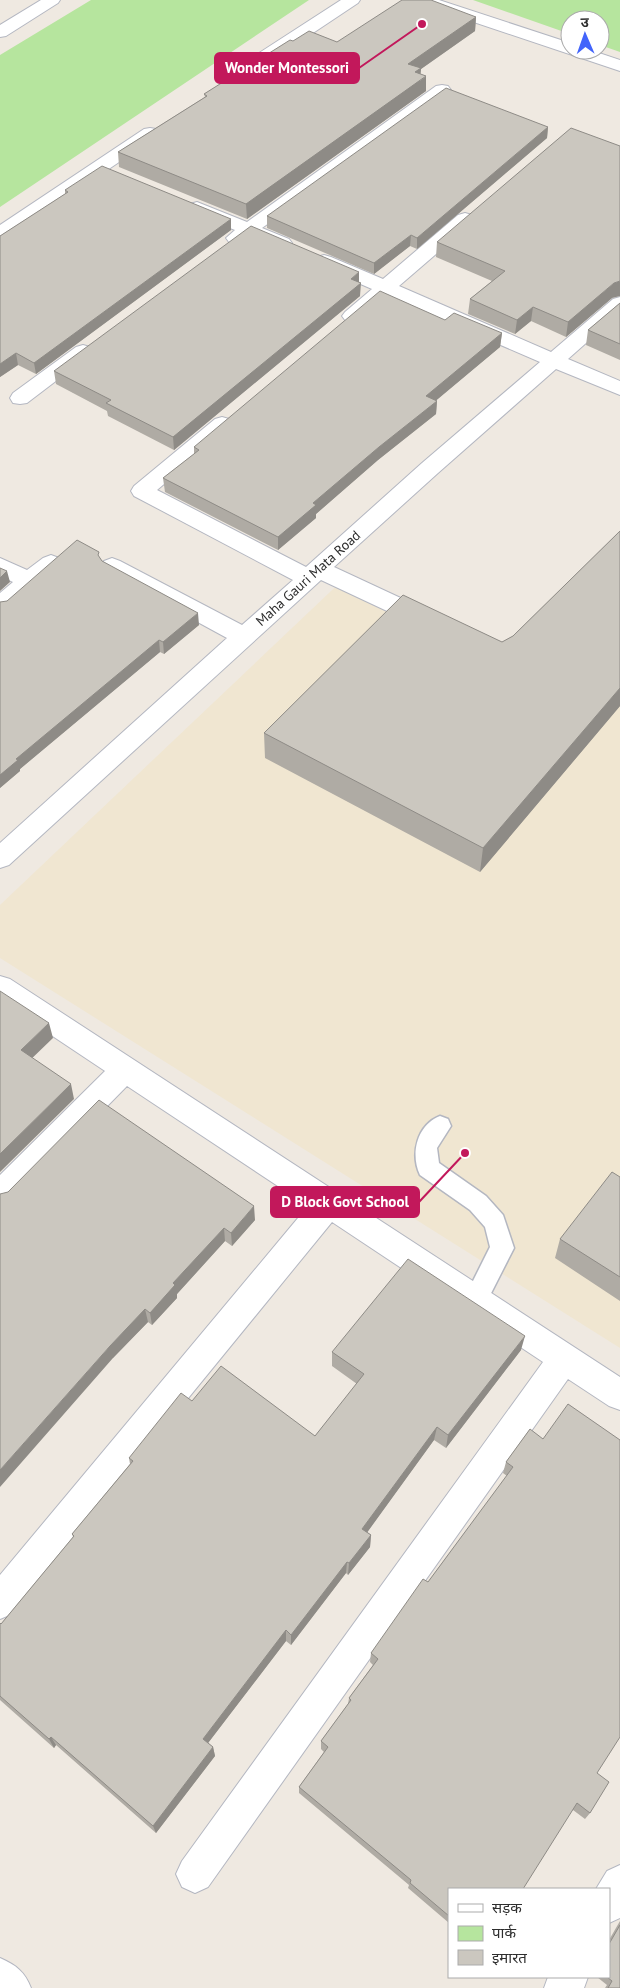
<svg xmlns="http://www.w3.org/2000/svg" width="620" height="1988" font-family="'PT Sans','Noto Sans Devanagari',sans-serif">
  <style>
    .education { fill: #f0e6d1 }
    .green { fill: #b6e59e }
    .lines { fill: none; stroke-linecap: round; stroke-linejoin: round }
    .service-casing { stroke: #b4b7c1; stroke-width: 3 }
    .minor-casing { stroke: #b4b7c1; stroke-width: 2 }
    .service { fill: #fff; fill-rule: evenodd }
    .minor { fill: #fff; fill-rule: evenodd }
    .wall { fill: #afaba4 }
    .shaded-wall { fill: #8e8b86 }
    .building { fill: #cbc7bf; stroke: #8e8b86 }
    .labels { text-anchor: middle; stroke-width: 4; stroke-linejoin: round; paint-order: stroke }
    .street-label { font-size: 14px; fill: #2e2e2e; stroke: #fff }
    .leader { fill: none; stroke: #c2185b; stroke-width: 2 }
    .callout-dot { fill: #c2185b; stroke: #fff; stroke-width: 2 }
    .callout { fill: #c2185b; stroke: #c2185b; stroke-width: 2 }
    .callout-label { font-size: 15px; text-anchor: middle; font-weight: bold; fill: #fff }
  </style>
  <rect width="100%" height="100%" fill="#efe9e1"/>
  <path class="education" d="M349,574L620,705V1348L0,958V905Z"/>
  <path class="green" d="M91,0H309L0,207V55Z
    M473,0H620V52L600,45V20H570V34Z"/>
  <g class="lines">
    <g class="service-casing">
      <path id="service" d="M440,1116L448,1119L451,1126L437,1148L439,1163L486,1196L503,1215L514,1248L484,1307L476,1310L468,1307L464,1299L490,1247L485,1227L470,1210L420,1175C410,1154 417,1125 440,1116Z"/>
    </g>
    <g class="minor-casing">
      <path id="minor" d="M41,0H60L58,3L6,36L0,37V25Z
        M341,0H360L358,3L265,65L259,66L253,65L250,61L253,57Z
        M415,0H439L570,43V50H590L620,60V71L417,3Z
        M442,85L448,86L451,90L448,94L262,228L289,239L292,243L289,247C276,250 262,242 250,237C243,242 238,244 229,242L226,238L235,230L190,212L188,208L190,204L197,202L247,222L436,86Z
        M150,128L156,129L159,133L156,137L7,238L0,240V225L144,129Z
        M465,213L472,215L474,219L472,223L399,286L551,352L613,299L620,297V313L568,359L620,381V395L556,369L438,473L334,567L435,614L439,620L435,626L427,628L419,626L321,580L9,865L0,868V843L227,638L104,571L101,566L104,561L112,558L120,561L242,625L293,580L134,496L131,491L134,486L215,419L222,417L229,419L233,424L229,429L157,490L306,567L422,463L540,362L387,296C375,306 362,324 345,320L342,316L345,312L372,289L317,265L314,261L317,257L324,255L331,257L383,279L458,215Z
        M83,345L90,347L93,351L90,355L27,403L20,404L13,403L10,398L13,393L76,347Z
        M51,555L59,558L62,563L59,568L8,611L0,613V593L13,582L0,576V558L27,570L43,558Z
        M0,976L10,979L620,1377V1410L609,1406L568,1379L208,1887L195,1893L182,1887L176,1874L182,1861L543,1362L332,1222L12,1614L0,1619V1575L308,1206L127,1086L11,1204L0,1208V1175L105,1071L0,1001Z
        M620,1865V1918L609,1923V1889H596L607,1871Z
        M0,1958C16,1965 25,1972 31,1988H0Z
        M548,1977H588L584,1988H544Z"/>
    </g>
    <use href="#service" class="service"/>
    <use href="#minor" class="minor"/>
  </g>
  <path class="wall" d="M476,17L475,31L421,69L420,74L426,91L247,219L119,167L118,152L205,97L204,94L293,41L337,42Z
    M548,127L547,138L417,249L410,246L374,274L267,228V216Z
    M65,190L231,219V230L36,374L18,365L0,377V236L65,194Z
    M437,242L612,298L566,337L531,321L515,334L468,314L470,299L492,281L436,257Z
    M359,282L360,296L174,450L108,416L107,411L56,384L54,371Z
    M620,303V360L586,345L588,330Z
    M445,320L502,333L500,347L436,400L437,401L436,414L378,460L316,514V518L278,550L165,492L163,478L194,454V447Z
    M620,531V706L480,872L265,758L264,733L502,642L513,636Z
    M99,557L102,561L199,625L164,654L160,652L20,769V771L0,788L7,601Z
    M620,1177V1301L555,1258L560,1239Z
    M0,1194L255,1220L232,1246L225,1241L177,1294V1298L152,1325L148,1322L113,1358Z
    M521,1350L446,1448L434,1440L367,1532L371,1535L370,1547L348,1575L346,1573L291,1645L286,1641L208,1743L213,1747L215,1756L156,1833L56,1745L54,1748L0,1700V1623L1,1624L73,1537L72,1534L130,1464L129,1458L192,1401L315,1436L357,1384L332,1366V1352Z
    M530,1429L597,1773L590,1813L585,1819L573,1810L449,1889V1923L408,1888L409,1885L299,1793V1787L324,1752L321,1749V1741L348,1704L349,1698L373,1665L370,1662L371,1653L428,1582L507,1476L503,1473L506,1462Z
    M620,1921V1988H605L607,1985L597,1977H609V1940Z"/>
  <path class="shaded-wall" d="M476,17L475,31L421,69L420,81L426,76V91L247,219L246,204L408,64Z
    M548,127L547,138L417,249V238Z
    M231,219V230L36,374L34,363Z
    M411,235L410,246L374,274V263Z
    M359,272V284L361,283L360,296L174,450L173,437L351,279Z
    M620,281V296L612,298L566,337L568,322L614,283Z
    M533,307L531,321L515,334L517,320Z
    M502,333L500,347L426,409V396Z
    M16,353L18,365L0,377V364Z
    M437,401L436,414L378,460L316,514V518L278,550V537L313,503L379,447Z
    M7,571L10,582L0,591V578Z
    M198,613L199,625L164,654L163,642Z
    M159,640L160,652L20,769V771L0,788V775L16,759Z
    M620,688V706L480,872L483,848Z
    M49,1023L53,1038L25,1065L21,1050Z
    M71,1084L74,1099L0,1172V1154Z
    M254,1206L255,1220L232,1246L231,1233Z
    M224,1228L225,1241L177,1294V1298L152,1325L150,1313L173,1283Z
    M145,1309L148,1322L113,1358L0,1487V1470L110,1346Z
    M525,1336L521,1350L446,1448L448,1435Z
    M437,1427L434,1440L361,1541L362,1529Z
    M371,1535L370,1547L348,1575L349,1563Z
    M347,1562L346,1573L291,1645V1635Z
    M286,1630V1641L205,1747L203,1739Z
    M51,1737L56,1745L54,1748L49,1739Z
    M213,1747L215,1756L156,1833L153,1826Z"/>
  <path class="building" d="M402,0H431L476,17L408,64L421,68L415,72L426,76L246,204L118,152L207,96L204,94L290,40L293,41L309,31L337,42Z
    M446,88L548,127L417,238L411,235L374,263L267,216Z
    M571,128L620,146V281L614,283L568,322L533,307L517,320L470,299L505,271L437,242Z
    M102,166L231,219L34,363L16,353L0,364V236L68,192L65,190Z
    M251,226L359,272L351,279L361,283L173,437L106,403L111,400L54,371Z
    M380,291L445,320L454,313L502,333L426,396L437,401L379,447L313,503L316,505L278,537L163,478L199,450L194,447Z
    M620,303V344L588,330Z
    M620,531V688L483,848L264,733L403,595L502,642L513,636Z
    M77,540L99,552L98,555L102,561L198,613L163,642L159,640L16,759L18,760L0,775V602L7,601Z
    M0,568L7,571L0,578Z
    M0,991L49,1023L21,1050L71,1084L0,1154Z
    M99,1100L254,1206L231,1233L224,1228L173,1283L175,1285L150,1313L145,1309L110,1346L0,1470V1194L8,1192Z
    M612,1172L620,1177V1277L560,1239Z
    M408,1259L525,1336L448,1435L437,1427L362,1529L371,1535L349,1563L347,1562L291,1635L286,1630L203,1739L213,1747L153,1826L51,1737L49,1739L0,1696V1623L1,1624L74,1536L72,1534L133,1461L129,1458L181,1393L192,1401L221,1366L315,1436L364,1374L332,1352Z
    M568,1404L620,1440V1737L597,1773L609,1782L590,1813L577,1803L523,1889H449V1916L410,1883L411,1880L299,1787L328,1747L321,1741L351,1700L349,1698L378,1659L371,1653L423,1579L428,1582L513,1467L506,1462L530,1429L543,1439Z
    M620,1925V1988H608L612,1981L607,1977H609V1944Z"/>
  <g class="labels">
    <g class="street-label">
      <text transform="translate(308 578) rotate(-42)" y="5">Maha Gauri Mata Road</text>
    </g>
  </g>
  <path class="leader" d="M422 24L359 68M465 1153L419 1202"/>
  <g class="callout-dot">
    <circle cx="422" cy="24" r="5"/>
    <circle cx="465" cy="1153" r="5"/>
  </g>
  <g class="callout">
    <rect x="215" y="53" width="144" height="30" rx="5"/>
    <rect x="271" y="1187" width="148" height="30" rx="5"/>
  </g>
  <g class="callout-label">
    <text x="287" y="73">Wonder Montessori</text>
    <text x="345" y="1207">D Block Govt School</text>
  </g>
  <rect x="448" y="1888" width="162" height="90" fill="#ffffff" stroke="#ababab"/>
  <rect x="458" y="1904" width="25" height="8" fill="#ffffff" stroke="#ababab"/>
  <text x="492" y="1913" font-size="15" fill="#2e2e2e">सड़क</text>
  <rect x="458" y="1926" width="25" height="15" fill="#b6e59e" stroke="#ababab"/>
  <text x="492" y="1938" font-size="15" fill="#2e2e2e">पार्क</text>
  <rect x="458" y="1950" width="25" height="15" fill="#cbc7bf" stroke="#ababab"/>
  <text x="492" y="1963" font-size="15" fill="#2e2e2e">इमारत</text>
  <g transform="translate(585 35) rotate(358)"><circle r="24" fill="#ffffff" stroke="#ababab"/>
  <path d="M0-4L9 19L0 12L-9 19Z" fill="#4264fb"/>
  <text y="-8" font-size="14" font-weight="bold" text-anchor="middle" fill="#2e2e2e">उ</text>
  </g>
</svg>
